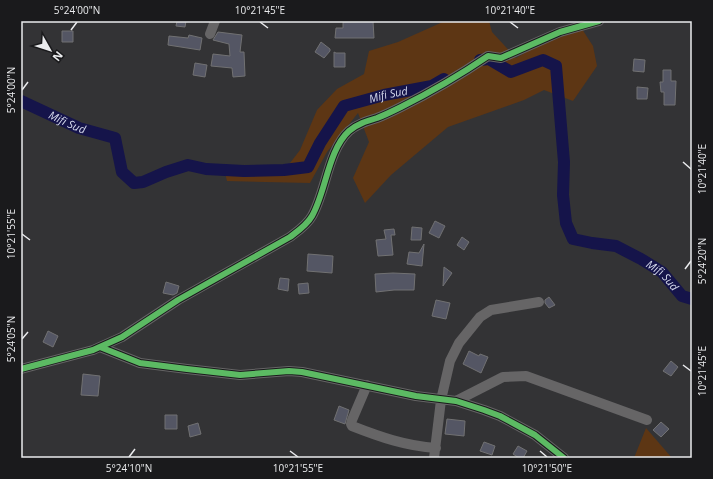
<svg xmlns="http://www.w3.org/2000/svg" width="713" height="479" font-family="'Open Sans',sans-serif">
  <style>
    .green { fill: #5d3614 }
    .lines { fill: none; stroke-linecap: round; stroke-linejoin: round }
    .river { stroke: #15144a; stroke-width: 12 }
    .building { fill: #545664; stroke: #717172 }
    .minor { stroke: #666566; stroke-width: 10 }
    .cycleway-casing { stroke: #1a1a1c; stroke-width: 8 }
    .cycleway { stroke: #5cba63; stroke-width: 6 }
    .ticks { fill: none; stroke: #eaebed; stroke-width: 1.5 }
    .labels { text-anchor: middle; stroke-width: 3; stroke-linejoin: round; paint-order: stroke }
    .water-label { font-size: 11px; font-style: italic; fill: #d7dbee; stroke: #1a1a1c }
    .neatline { fill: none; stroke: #eaebed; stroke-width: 1.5 }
    .ticks-label { font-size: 10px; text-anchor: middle; fill: #eaebed }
  </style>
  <rect width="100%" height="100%" fill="#333335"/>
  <path class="green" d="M445,21H489L492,32L516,58L546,40L582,29L593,46L597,66L573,101L544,90L524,100L448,127L391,175L365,203L353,178L369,142L358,113L327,152L310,183L227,181L223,165L287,167L300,150L317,110L337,89L364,74L369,51L398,42Z
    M646,428L672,458H634Z"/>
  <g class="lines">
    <g class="river">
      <path id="s1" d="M480,60L489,59L511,72L543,60L556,66L564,162L563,195L566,223L573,239L592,243L616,246L641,259L662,272L682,296L692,299"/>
      <path id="s2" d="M21,101L79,128L115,138L122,172L134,183L143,182L166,172L188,165L206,169L244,171L284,170L308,167L320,143L344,106L384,95L432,86L444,79"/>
    </g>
  </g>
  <path class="building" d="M177,21H186L185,27L176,26Z
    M373,21L374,38H335L336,28H343V22Z
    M62,31H73V42H62Z
    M218,32L242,35L240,52H244L245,76L233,77L232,68L211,66L213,54L230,56L229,44L213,40Z
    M189,35L202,38L200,50L168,45L169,36L188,38Z
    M321,42L330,49V51L324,58L315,52Z
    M334,52L336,53H345V67H334Z
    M634,59L645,60L644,72L633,71Z
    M195,63L207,65L205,77L193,75Z
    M663,70H671V81H676L675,105H664V92H661L660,82H663Z
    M637,87L648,88L647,99H637Z
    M435,221L445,226L439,238L429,233Z
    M412,227L422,228L421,240H411Z
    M394,229L395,235H391L393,255L378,256L376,240L386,239L384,230Z
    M462,237L469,242L464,250L457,245Z
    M424,244L422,266L407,264L409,252L419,253Z
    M308,254L333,256L332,273L307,271Z
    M444,267L452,273L443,286Z
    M393,273L415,274L414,290H394L376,292L375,274Z
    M280,278L289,279L288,291L278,289Z
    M166,282L179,286L177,293L173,295L163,293Z
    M308,283L309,293L299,294L298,284Z
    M549,297L555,305L549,308L545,303V300Z
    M436,300L450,303L446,319L432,316Z
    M48,331L58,336L53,347L43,342Z
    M469,351L479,356L480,354L488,357L481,373L463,364Z
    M671,361L678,367L671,376L663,371Z
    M83,374L100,376L98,396L81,395Z
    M339,406L349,410L345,424L334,420Z
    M165,415H177V429H165Z
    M447,419L465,421L464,436L445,434Z
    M661,422L669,429L661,437L653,430Z
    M198,423L201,434L190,437L188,426Z
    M484,442L495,446L492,455L480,451Z
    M518,446L527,451L523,458H519L513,454Z"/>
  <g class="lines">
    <path class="minor" d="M210,34L215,21
      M100,347L140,363L187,369L240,375L289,371L302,372L416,396L456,401L484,410L500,416L535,435L564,458
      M21,369L93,350L122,337L178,300L290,237C298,231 307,225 312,216C326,192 328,150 349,131C357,124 367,121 377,118C385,115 393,111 401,107C431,92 460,75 488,56L501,58L560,32L599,21
      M367,385L352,420L351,424L352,426C380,437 406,446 436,448
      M456,401L503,377L526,376L647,420
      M434,458L441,400L450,361L459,343L480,317L491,310L539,302"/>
    <g class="cycleway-casing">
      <path id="cycleway" d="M100,347L140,363L187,369L240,375L289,371L302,372L416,396L456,401L484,410L500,416L535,435L564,458
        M21,369L93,350L122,337L178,300L290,237C298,231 307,225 312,216C326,192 328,150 349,131C357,124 367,121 377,118C385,115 393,111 401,107C431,92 460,75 488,56L501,58L560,32L599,21"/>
    </g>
    <use href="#cycleway" class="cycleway"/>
  </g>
  <path class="ticks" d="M260,22L268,28M510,22L518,28M71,30L77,22M22,90L28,82M683,162L691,169M22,234L30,240M685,269L691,261M22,339L28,332M683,365L691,371M290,451L298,457M540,451L547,457M129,457L135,449"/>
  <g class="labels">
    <g class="water-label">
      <text dy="4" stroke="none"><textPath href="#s2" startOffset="447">Mifi Sud</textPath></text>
      <text dy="4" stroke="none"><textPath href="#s2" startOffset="51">Mifi Sud</textPath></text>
      <text dy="4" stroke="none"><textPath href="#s1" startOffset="357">Mifi Sud</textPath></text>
    </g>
  </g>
  <rect width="713" height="479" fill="none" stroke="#1a1a1c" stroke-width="44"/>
  <g transform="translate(50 50) rotate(129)" stroke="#1a1a1c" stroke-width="3" paint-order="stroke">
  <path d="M0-3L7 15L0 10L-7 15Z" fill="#eaebed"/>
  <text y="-6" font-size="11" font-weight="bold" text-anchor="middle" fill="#eaebed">N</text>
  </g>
  <rect x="22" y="22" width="669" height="435" class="neatline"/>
  <g class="ticks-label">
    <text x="77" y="14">5°24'00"N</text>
    <text x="260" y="14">10°21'45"E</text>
    <text x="510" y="14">10°21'40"E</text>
    <text transform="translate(11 90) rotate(-90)" y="4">5°24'00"N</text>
    <text transform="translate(702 169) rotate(-90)" y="4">10°21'40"E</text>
    <text transform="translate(11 234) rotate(-90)" y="4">10°21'55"E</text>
    <text transform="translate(702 261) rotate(-90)" y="4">5°24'20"N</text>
    <text transform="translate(11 339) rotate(-90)" y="4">5°24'05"N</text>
    <text transform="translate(702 371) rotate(-90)" y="4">10°21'45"E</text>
    <text x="129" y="472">5°24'10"N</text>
    <text x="298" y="472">10°21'55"E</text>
    <text x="547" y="472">10°21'50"E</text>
  </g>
</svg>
